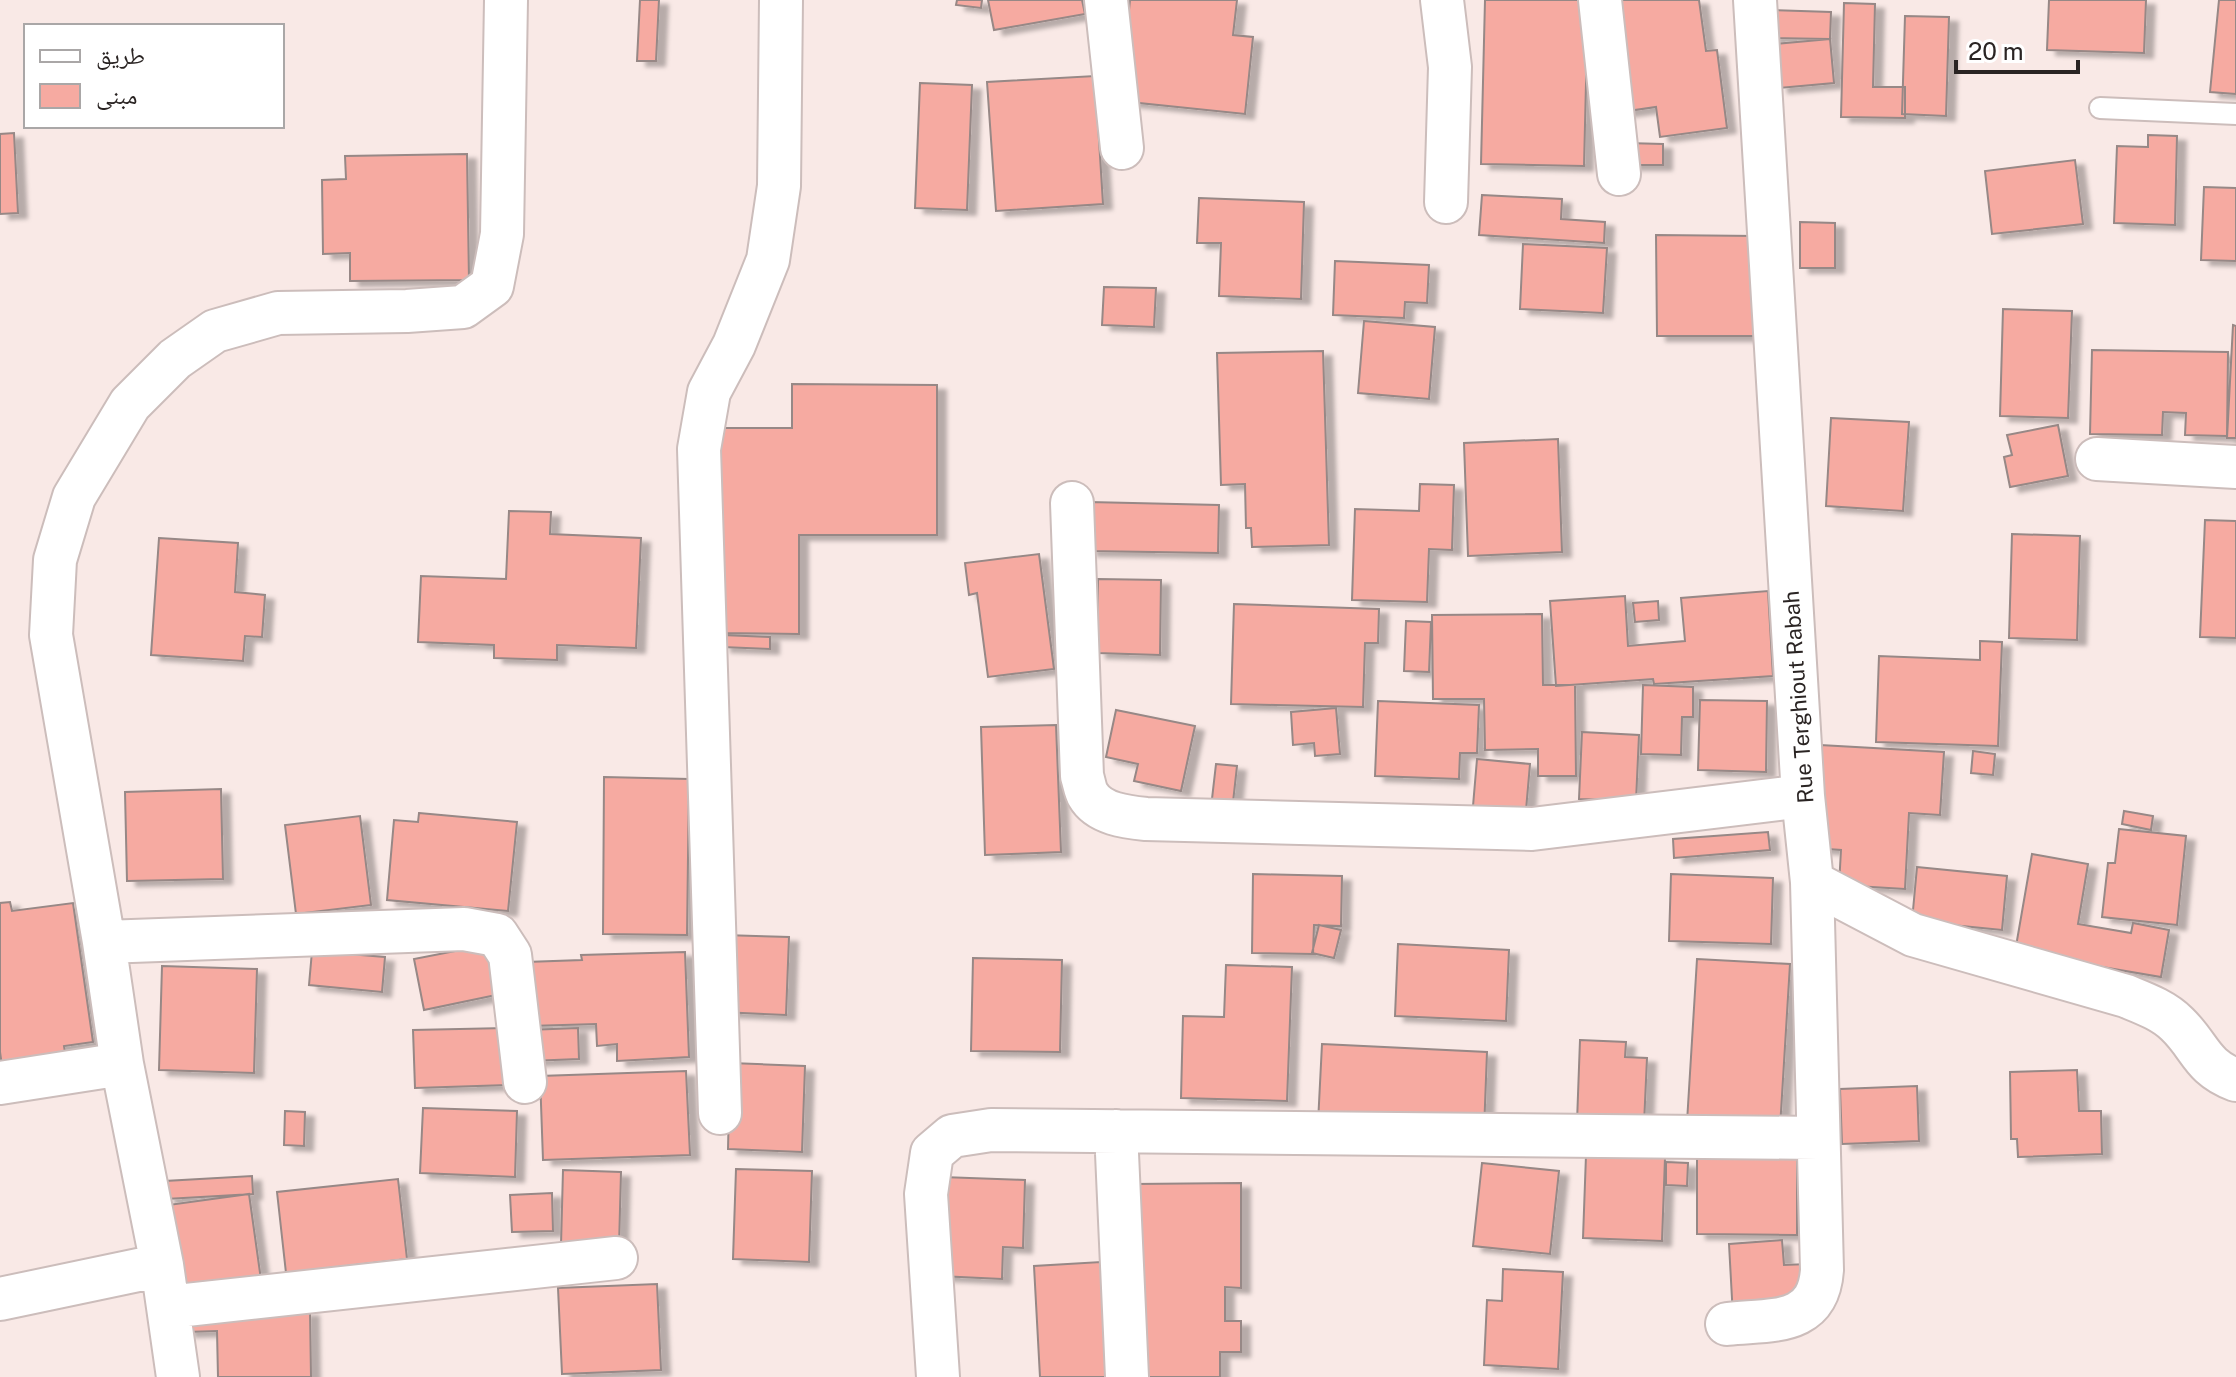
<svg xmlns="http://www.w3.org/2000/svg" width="2236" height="1377" font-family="'Public Sans','Noto Naskh Arabic',sans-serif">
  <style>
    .building { fill: #f6aaa1; stroke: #978886; stroke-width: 2; filter: url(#shadow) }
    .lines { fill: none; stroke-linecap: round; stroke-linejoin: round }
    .lane-casing { stroke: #ccbdbb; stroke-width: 24 }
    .street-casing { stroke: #ccbdbb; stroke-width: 46 }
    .lane { stroke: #fff; stroke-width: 20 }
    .street { stroke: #fff; stroke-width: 42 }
    .labels { text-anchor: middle; stroke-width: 8; stroke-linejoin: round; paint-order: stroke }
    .street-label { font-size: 22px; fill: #2a2423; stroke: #fff }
  </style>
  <defs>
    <filter id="shadow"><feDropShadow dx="9" dy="5" stdDeviation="2" flood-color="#0004"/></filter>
  </defs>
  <rect width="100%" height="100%" fill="#f9e9e6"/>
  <path class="building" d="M640,0H659L656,61H637Z
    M957,0H982L981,8L956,5Z
    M988,0H1082L1085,14L994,30Z
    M1130,0H1237L1233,35L1253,37L1245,114L1120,101Z
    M1485,0H1588L1584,166L1481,164Z
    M1606,0H1699L1706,51L1717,50L1727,128L1660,137L1656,107L1621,112Z
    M2049,0H2146L2144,53L2047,50Z
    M2219,0H2236V94L2210,92Z
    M1844,3L1875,4L1873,87H1905V118L1841,117Z
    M1770,10L1831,12L1830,39L1770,38Z
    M1905,16L1949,17L1946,116L1902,114Z
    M1830,39L1834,83L1779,88L1775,44Z
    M1095,76L1103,204L996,211L987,82Z
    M920,83L972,85L967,210L915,208Z
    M14,133L18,213L0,214V134Z
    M2148,135L2177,136L2175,225L2114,223L2117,146L2148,147Z
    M1626,143L1663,144V165H1625Z
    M467,154L469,280L350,281V253L323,254L322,180L346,179L345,156Z
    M2075,160L2083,224L1992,234L1985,171Z
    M2204,187L2236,188V261L2201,260Z
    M1482,195L1562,199L1561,219L1605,222L1604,243L1479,235Z
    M1199,198L1304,202L1301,299L1219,296L1221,243H1197Z
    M1800,222L1835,223V268H1800Z
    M1656,235L1757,236V336H1657Z
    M1523,244L1607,248L1603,313L1520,309Z
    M1335,261L1429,265L1427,303L1405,302L1404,318L1333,315Z
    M1104,287L1156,288L1154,327L1102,325Z
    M2003,309L2072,311L2068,418L2000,416Z
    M1364,321L1435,327L1429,399L1358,393Z
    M2233,325L2236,326V438H2227Z
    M2092,350L2228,352L2227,436L2185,435L2186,413L2163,412L2162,435L2090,434Z
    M1323,351L1329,545L1252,547L1251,528H1246L1245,484L1221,485L1217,353Z
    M792,384L937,385V535H799V634L715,633L716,428H792Z
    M1831,418L1909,422L1903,511L1826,506Z
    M2058,425L2068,476L2010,487L2004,457L2012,455L2007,435Z
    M1558,439L1562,552L1468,556L1464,443Z
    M1420,484L1454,485L1452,550L1429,549L1427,602L1352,600L1355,509L1419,511Z
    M1089,502L1219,505L1218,553L1088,551Z
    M509,511L551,512L550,534L641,538L636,648L557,645V660L494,658V645L418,642L421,576L506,579Z
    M2205,520L2236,521V638L2200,637Z
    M2012,534L2080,536L2077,640L2009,638Z
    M159,538L238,543L235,592L265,595L262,637L245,636L243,661L151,655Z
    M1039,554L1054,669L988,677L977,593L969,595L965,563Z
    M1098,579L1161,580L1160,655L1097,653Z
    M1768,591L1773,676L1654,684L1653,679L1556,686L1550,601L1625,596L1628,646L1685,641L1681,598Z
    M1658,601L1659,620L1635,622L1633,603Z
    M1234,604L1379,609L1378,643H1365L1363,707L1231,704Z
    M1542,614L1543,685H1575L1576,776H1538V749L1485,750L1484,699H1433L1432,615Z
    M1406,621L1431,622L1429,672L1404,671Z
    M722,635L770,637V649L722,647Z
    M1980,641L2002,642L1998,746L1876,742L1879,656L1980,660Z
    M1643,685L1693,687V717H1682L1681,755L1641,754Z
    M1700,700L1767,701L1766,772L1698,770Z
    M1378,701L1479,705L1477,753H1460L1459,779L1375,776Z
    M1336,708L1340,754L1315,756L1314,743L1293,745L1291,712Z
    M1116,710L1195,726L1181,791L1134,781L1138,764L1106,757Z
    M1056,725L1061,852L985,855L981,727Z
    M1582,732L1639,735L1636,801L1579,799Z
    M1820,745L1944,752L1940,815L1909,813L1905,889L1839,885L1841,850L1813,848Z
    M1973,751L1995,754L1993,775L1971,773Z
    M1477,759L1530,764L1526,810L1473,806Z
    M1216,764L1237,766L1233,802L1212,799Z
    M604,777L689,779L687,935L603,934Z
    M221,789L223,879L127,881L125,792Z
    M2124,811L2153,816L2151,830L2122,824Z
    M419,813L517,822L508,911L387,900L394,820L418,822Z
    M360,816L371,905L296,914L285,825Z
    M2119,829L2186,836L2177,925L2102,917L2108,863H2115Z
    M1768,832L1770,850L1674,858L1673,839Z
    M2032,854L2088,864L2078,924L2131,933L2133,923L2169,930L2161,977L2015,952Z
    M1917,867L2007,876L2002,930L1912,921Z
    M1253,874L1342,876L1341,926L1314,925L1313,954L1252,953Z
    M1671,874L1773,878L1771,944L1669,941Z
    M10,902L12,911L73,903L93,1042L64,1046L67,1064L3,1073L0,1052V903Z
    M1319,925L1341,930L1334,958L1312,953Z
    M723,935L789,937L786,1015L721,1012Z
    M1398,944L1509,950L1506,1021L1395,1016Z
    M486,945L496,995L424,1010L414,959Z
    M312,951L385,957L382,992L309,985Z
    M685,952L689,1057L617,1061V1044L597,1046L596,1024L529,1026L526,962L582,960L581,955Z
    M973,958L1062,960L1060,1052L971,1051Z
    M1697,959L1790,964L1780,1128L1687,1122Z
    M1226,965L1292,967L1287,1101L1181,1098L1183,1016L1224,1017Z
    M162,966L257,969L254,1073L159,1070Z
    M506,1028L508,1085L415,1088L413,1030Z
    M578,1028L579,1059L529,1061L527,1030Z
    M1580,1040L1626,1042L1625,1057L1647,1058L1644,1124L1577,1122Z
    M1322,1044L1487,1052L1484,1131L1318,1123Z
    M730,1063L805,1066L802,1152L728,1149Z
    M2077,1070L2079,1111H2101L2102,1154L2018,1157L2017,1139H2011L2010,1072Z
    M686,1071L690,1155L543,1160L540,1076Z
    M1917,1086L1919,1141L1842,1144L1840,1089Z
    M423,1108L517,1111L515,1177L420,1173Z
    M285,1111L305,1112L304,1146L284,1145Z
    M1697,1142L1797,1144V1235L1697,1234Z
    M1586,1155L1665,1158L1662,1241L1583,1238Z
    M1666,1162L1688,1163L1687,1186L1666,1185Z
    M1482,1163L1559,1171L1550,1254L1473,1246Z
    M736,1169L812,1171L809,1262L733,1259Z
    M563,1170L621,1172L619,1246L561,1245Z
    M252,1176L253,1194L166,1199L165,1181Z
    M942,1177L1025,1180L1023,1248L1003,1247L1002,1279L939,1276Z
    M398,1179L407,1259L286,1273L277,1192Z
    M1241,1183V1288L1225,1287V1321H1241V1352H1220V1377H1134L1133,1184Z
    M552,1193L553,1231L512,1232L510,1195Z
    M249,1194L262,1287L174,1300L161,1206Z
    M1782,1240L1784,1265L1808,1264L1805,1304L1733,1317L1729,1244Z
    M1101,1262L1107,1377H1040L1034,1266Z
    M1503,1269L1563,1272L1558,1369L1484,1365L1487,1300L1502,1301Z
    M657,1284L661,1370L562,1374L558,1288Z
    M310,1311L311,1377H218L217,1331L186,1332L185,1315Z"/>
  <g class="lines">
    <g class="lane-casing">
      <path id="lane" d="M2100,108L2236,114"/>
    </g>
    <g class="street-casing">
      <path id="street" d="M1106,0L1122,148
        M1442,0L1450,67L1446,202
        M1600,0L1619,174
        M2097,459L2236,467
        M1072,503L1082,776C1084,782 1085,790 1088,795C1099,814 1126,817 1146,819L1532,829L1803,796
        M1812,882L1913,935L2126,996C2143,1003 2163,1010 2177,1024C2201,1047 2201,1067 2236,1080
        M104,942L464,929L497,935L510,955L525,1082
        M0,1083L122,1064
        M720,1113L699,449L709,392L734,345L768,260L779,186L781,0
        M1116,1131L1127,1377
        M0,1299L162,1265
        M168,1307L616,1258
        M1727,1324C1771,1319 1818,1327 1822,1270L1812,882L1803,796L1755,0
        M178,1377L162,1265L122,1064L104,942L51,635L55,560L74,497L130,404L175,359L215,331L278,313L407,311L463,307L492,286L502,234L506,0
        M938,1377L926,1194L932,1153L952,1136L991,1130L1818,1138"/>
    </g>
    <use href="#lane" class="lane"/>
    <use href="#street" class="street"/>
  </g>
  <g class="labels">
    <g class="street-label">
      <text transform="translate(1798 697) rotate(-94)" y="8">Rue Terghiout Rabah</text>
    </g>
  </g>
  <rect x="24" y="24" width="260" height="104" fill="#ffffff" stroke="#aaa7a7" stroke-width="2"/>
  <rect x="40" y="50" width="40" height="12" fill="#ffffff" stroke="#aaa7a7" stroke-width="2"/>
  <text x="96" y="64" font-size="24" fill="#2a2423">طريق</text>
  <rect x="40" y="84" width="40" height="24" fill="#f6aaa1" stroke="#aaa7a7" stroke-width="2"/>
  <text x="96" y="104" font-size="24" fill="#2a2423">مبنى</text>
  <path d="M1956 60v12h122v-12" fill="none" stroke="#2a2423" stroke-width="4"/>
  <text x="1968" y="60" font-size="24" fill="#2a2423" stroke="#ffffff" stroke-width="6" paint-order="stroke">20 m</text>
</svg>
